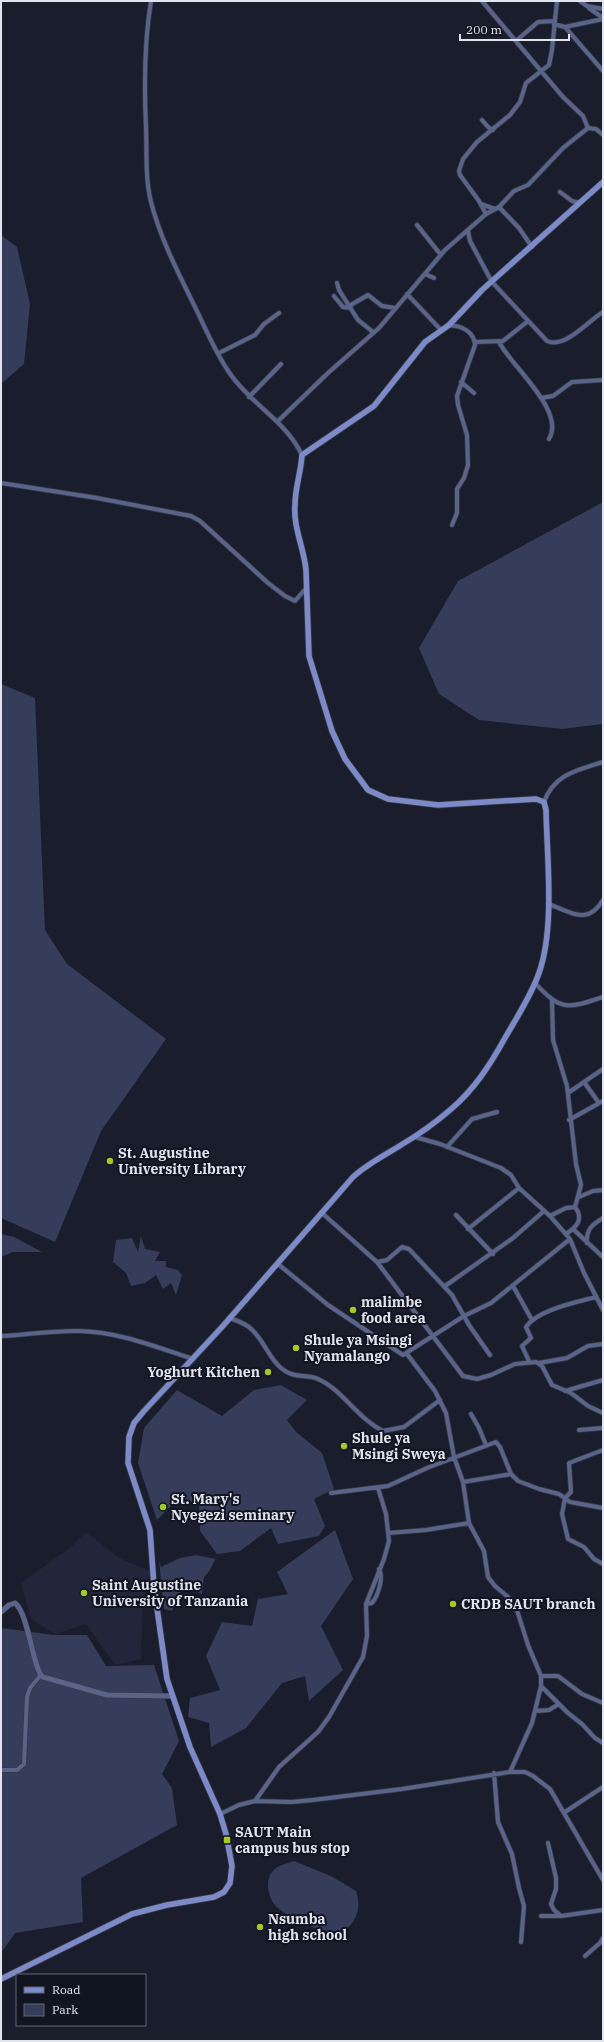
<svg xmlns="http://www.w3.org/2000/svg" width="604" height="2042" font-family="'IBM Plex Serif',serif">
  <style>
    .built { fill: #21263a }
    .green { fill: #363d5a }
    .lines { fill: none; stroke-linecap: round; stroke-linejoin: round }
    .minor-casing { stroke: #363946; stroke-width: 5.5 }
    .tertiary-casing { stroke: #363946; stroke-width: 6 }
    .secondary-casing { stroke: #363946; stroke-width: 7 }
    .minor { stroke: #5a6489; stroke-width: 4 }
    .tertiary { stroke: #5a6489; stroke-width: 5 }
    .secondary { stroke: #7c8bc7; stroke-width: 5.5 }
    .poi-dot { fill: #a3c927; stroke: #111421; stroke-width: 1.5 }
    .labels { text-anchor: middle; stroke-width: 4; stroke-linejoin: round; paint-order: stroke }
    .poi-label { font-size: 14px; font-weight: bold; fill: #e1e4ed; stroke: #111421; text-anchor: start }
  </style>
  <rect width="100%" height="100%" fill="#1a1d2b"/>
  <path class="built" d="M86,1532L119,1558L150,1571L143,1603L141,1659L115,1665L86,1624L55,1634L31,1619L21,1583L71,1547Z"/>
  <path class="green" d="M1,235L17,247L30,304L24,364L1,384Z
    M603,502V724L562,729L479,720L439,694L419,648L458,581Z
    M1,684L35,698L45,930L67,964L166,1039L101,1131L55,1242L1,1218Z
    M1,1234L14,1237L42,1252H13L1,1257Z
    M141,1236L145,1249L160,1252L155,1261H166V1267L178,1270L182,1275L176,1295L171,1283L163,1289L156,1275L145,1283L131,1286L126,1273L113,1262L116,1240L132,1238L138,1252Z
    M281,1385L307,1400L287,1420L296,1432L322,1453L334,1489L314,1499L325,1526L319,1536L278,1544L271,1528L240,1551L217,1554L200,1531L199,1502L176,1501L157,1520L138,1463L144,1428L177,1390L222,1416L254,1390Z
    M335,1530L353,1579L321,1626L343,1670L309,1701L305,1676L282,1683L246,1728L211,1747L209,1723L188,1717L190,1698L220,1690L206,1656L222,1622L252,1626L258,1599L288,1594L277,1572Z
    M196,1555L216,1559C211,1566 210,1572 204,1577L202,1594L187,1588L179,1593L172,1611L164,1609L159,1561L161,1567L180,1558Z
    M1,1628L54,1635H87L106,1666L154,1665L179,1741L162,1774L172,1788L177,1825L81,1878L83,1922L15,1933L1,1953Z
    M294,1861L331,1876L356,1891C359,1902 360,1910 354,1920C341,1946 294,1921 278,1908C269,1901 264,1882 272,1872C277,1865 286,1864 294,1861Z"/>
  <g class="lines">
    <g class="minor-casing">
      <path id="minor" d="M151,1C144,43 144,85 146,127C147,153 145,178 151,202C161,241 180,276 197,311C207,332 217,356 231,375C252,405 286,421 302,455
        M482,1L563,97L583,116L588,128
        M580,1L587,6L603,9
        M589,8L603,18
        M554,24L565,27L603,71
        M565,27L603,19
        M517,40L538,22L554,21
        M482,120L488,127L493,130
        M560,192L572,201L580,203
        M481,204L495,209
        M499,207L519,228L532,247
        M486,214L479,201L460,175L459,171L463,159L477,142L510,115L520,102L526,83L549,65L552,50L557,1
        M417,225L441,255
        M468,231L470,241L492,282L547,341C565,349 588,321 603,312
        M425,274L434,278
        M337,283L339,290L358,320L373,332
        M407,294L441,330
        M334,296L343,307L351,308
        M349,306L368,295L382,306L395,308
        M449,325C461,326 474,331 475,345L457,396L458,405L467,435L468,465L464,478L457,489V513L452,525
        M475,342L503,341L528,321
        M499,342C512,367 566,411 549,439
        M219,353L255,335L264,324L279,313
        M461,382L474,393
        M249,397L281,364
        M541,398L553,396L572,382L603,380
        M278,421L328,373L379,328L445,250L486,214L499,207L514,191L528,185L563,148L588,128L596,129L603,135
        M1,483L97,498L191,516L200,521L268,583L285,596L295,601L307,587
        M544,802C554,774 578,770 603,762
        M548,904C570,911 587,927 603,900
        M535,983C561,1011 567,1009 603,997
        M552,1000L553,1040L567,1086L576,1164L581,1185L575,1207
        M584,1082L599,1103
        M568,1093L603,1069
        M569,1120L603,1101
        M415,1137L440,1144L501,1168L511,1175L519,1188L550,1216L570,1239L584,1273L603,1310
        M447,1147L472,1119L497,1112
        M579,1197L593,1191L603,1190
        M322,1213L377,1262L463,1376L477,1379L491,1375L515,1364L536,1362L542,1366L552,1385L571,1393L588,1406L603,1413
        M456,1215L493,1254
        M550,1216L566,1208L575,1207C584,1219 577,1227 566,1234
        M468,1229L519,1188
        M573,1229L603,1257
        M587,1243C586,1229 592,1225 603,1218
        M377,1262L387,1260L402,1247L409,1249L452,1295L469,1325L490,1355
        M278,1264L328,1305L403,1355L464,1316L491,1303L570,1239
        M445,1286L513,1238L544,1211
        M513,1286L532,1320
        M229,1318C236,1320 243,1323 249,1327C263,1338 268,1357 281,1368C295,1380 305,1373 318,1379C343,1390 357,1418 383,1431L404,1427L440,1400
        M1,1336C27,1335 54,1330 80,1331C119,1332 156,1347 193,1359
        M407,1354L435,1391L446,1413L454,1457L463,1482L469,1523L484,1551L488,1577L495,1586L508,1597L516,1607L528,1645L541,1676V1686L532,1723L510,1772
        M529,1361L522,1346L531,1338L526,1327C537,1310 577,1302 596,1297
        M539,1363L567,1358L588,1346L603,1344
        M565,1391L603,1380
        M471,1414L479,1428L486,1445
        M579,1430L603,1428
        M603,1450L569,1463L571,1492L565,1498L562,1514L568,1539L584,1547L594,1559L603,1564
        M463,1482L511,1474
        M331,1493L388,1486L427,1468L496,1442L500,1447L511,1474L518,1481L539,1489L559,1494L570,1502L603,1508
        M388,1533L426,1530L469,1523
        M366,1604L372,1603C378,1596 384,1577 379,1569
        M541,1676H558L582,1694L603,1703
        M541,1686L568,1713L582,1724L595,1738L603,1743
        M535,1711L549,1710L559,1704
        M1,1770H17L24,1764L27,1697L30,1688L40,1676
        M494,1773L498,1822L512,1854L519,1888L524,1906L521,1942
        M255,1801L279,1767L318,1732L329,1717L363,1657L367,1636L366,1604L384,1559L389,1541L386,1514L378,1488
        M565,1812L603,1787
        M220,1814L239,1805L255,1801L291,1802L313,1800L402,1789L510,1772H525L533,1776L550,1789L603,1880
        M548,1843L556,1878V1889L551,1904L554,1910L561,1916L603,1910
        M541,1916H560
        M585,1956L600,1943L603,1938"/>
    </g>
    <g class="tertiary-casing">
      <path id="tertiary" d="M1,1612L9,1605L15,1603C29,1614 33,1671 43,1677L107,1695L171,1696"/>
    </g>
    <g class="secondary-casing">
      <path id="secondary" d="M1,1979L132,1914L167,1905L214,1897L224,1892L230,1883L232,1866L226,1834L220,1814L190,1747L167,1679L154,1587L150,1530L128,1463L129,1437L134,1423L144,1411L222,1327L353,1177C367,1164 385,1155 401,1145C418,1135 435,1123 450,1110C474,1090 490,1065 505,1038C517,1017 531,996 539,973C555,928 547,858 546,810L544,802L536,799L438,805L388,799L368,790L345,759L332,731L309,656L306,570C304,548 293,527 295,505C295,488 301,472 302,455L374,406L425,342L449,325L482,290L603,182"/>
    </g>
    <use href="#minor" class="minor"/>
    <use href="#tertiary" class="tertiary"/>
    <use href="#secondary" class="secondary"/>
  </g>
  <g class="poi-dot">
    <circle cx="110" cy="1161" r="4"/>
    <circle cx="353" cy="1310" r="4"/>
    <circle cx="296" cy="1348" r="4"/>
    <circle cx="268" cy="1372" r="4"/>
    <circle cx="344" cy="1446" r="4"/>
    <circle cx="163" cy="1507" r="4"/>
    <circle cx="84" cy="1593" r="4"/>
    <circle cx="453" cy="1604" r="4"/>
    <rect x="223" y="1836" width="8" height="8" rx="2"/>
    <circle cx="260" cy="1927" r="4"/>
  </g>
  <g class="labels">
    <g class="poi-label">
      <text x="118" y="1158">St. Augustine<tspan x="118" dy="16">University Library</tspan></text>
      <text x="361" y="1307">malimbe<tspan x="361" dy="16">food area</tspan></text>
      <text x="304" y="1345">Shule ya Msingi<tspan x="304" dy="16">Nyamalango</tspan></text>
      <text x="260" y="1377" text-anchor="end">Yoghurt Kitchen</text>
      <text x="352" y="1443">Shule ya<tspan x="352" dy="16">Msingi Sweya</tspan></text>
      <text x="171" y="1504">St. Mary's<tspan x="171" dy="16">Nyegezi seminary</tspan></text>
      <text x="92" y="1590">Saint Augustine<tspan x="92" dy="16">University of Tanzania</tspan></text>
      <text x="461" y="1609">CRDB SAUT branch</text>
      <text x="235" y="1837">SAUT Main<tspan x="235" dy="16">campus bus stop</tspan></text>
      <text x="268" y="1924">Nsumba<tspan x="268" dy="16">high school</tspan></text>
    </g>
  </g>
  <rect width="604" height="2042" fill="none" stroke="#e1e4ed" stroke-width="4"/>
  <rect x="16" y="1974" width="130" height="52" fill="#111421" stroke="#646773"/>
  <rect x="24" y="1987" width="20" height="6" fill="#7c8bc7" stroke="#646773"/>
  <text x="52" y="1994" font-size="12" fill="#e1e4ed">Road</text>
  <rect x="24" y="2004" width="20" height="12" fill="#363d5a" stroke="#646773"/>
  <text x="52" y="2014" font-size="12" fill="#e1e4ed">Park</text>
  <path d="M460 34v6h109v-6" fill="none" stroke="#e1e4ed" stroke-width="2"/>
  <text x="466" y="34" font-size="12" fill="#e1e4ed" stroke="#111421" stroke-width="3" paint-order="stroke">200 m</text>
</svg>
